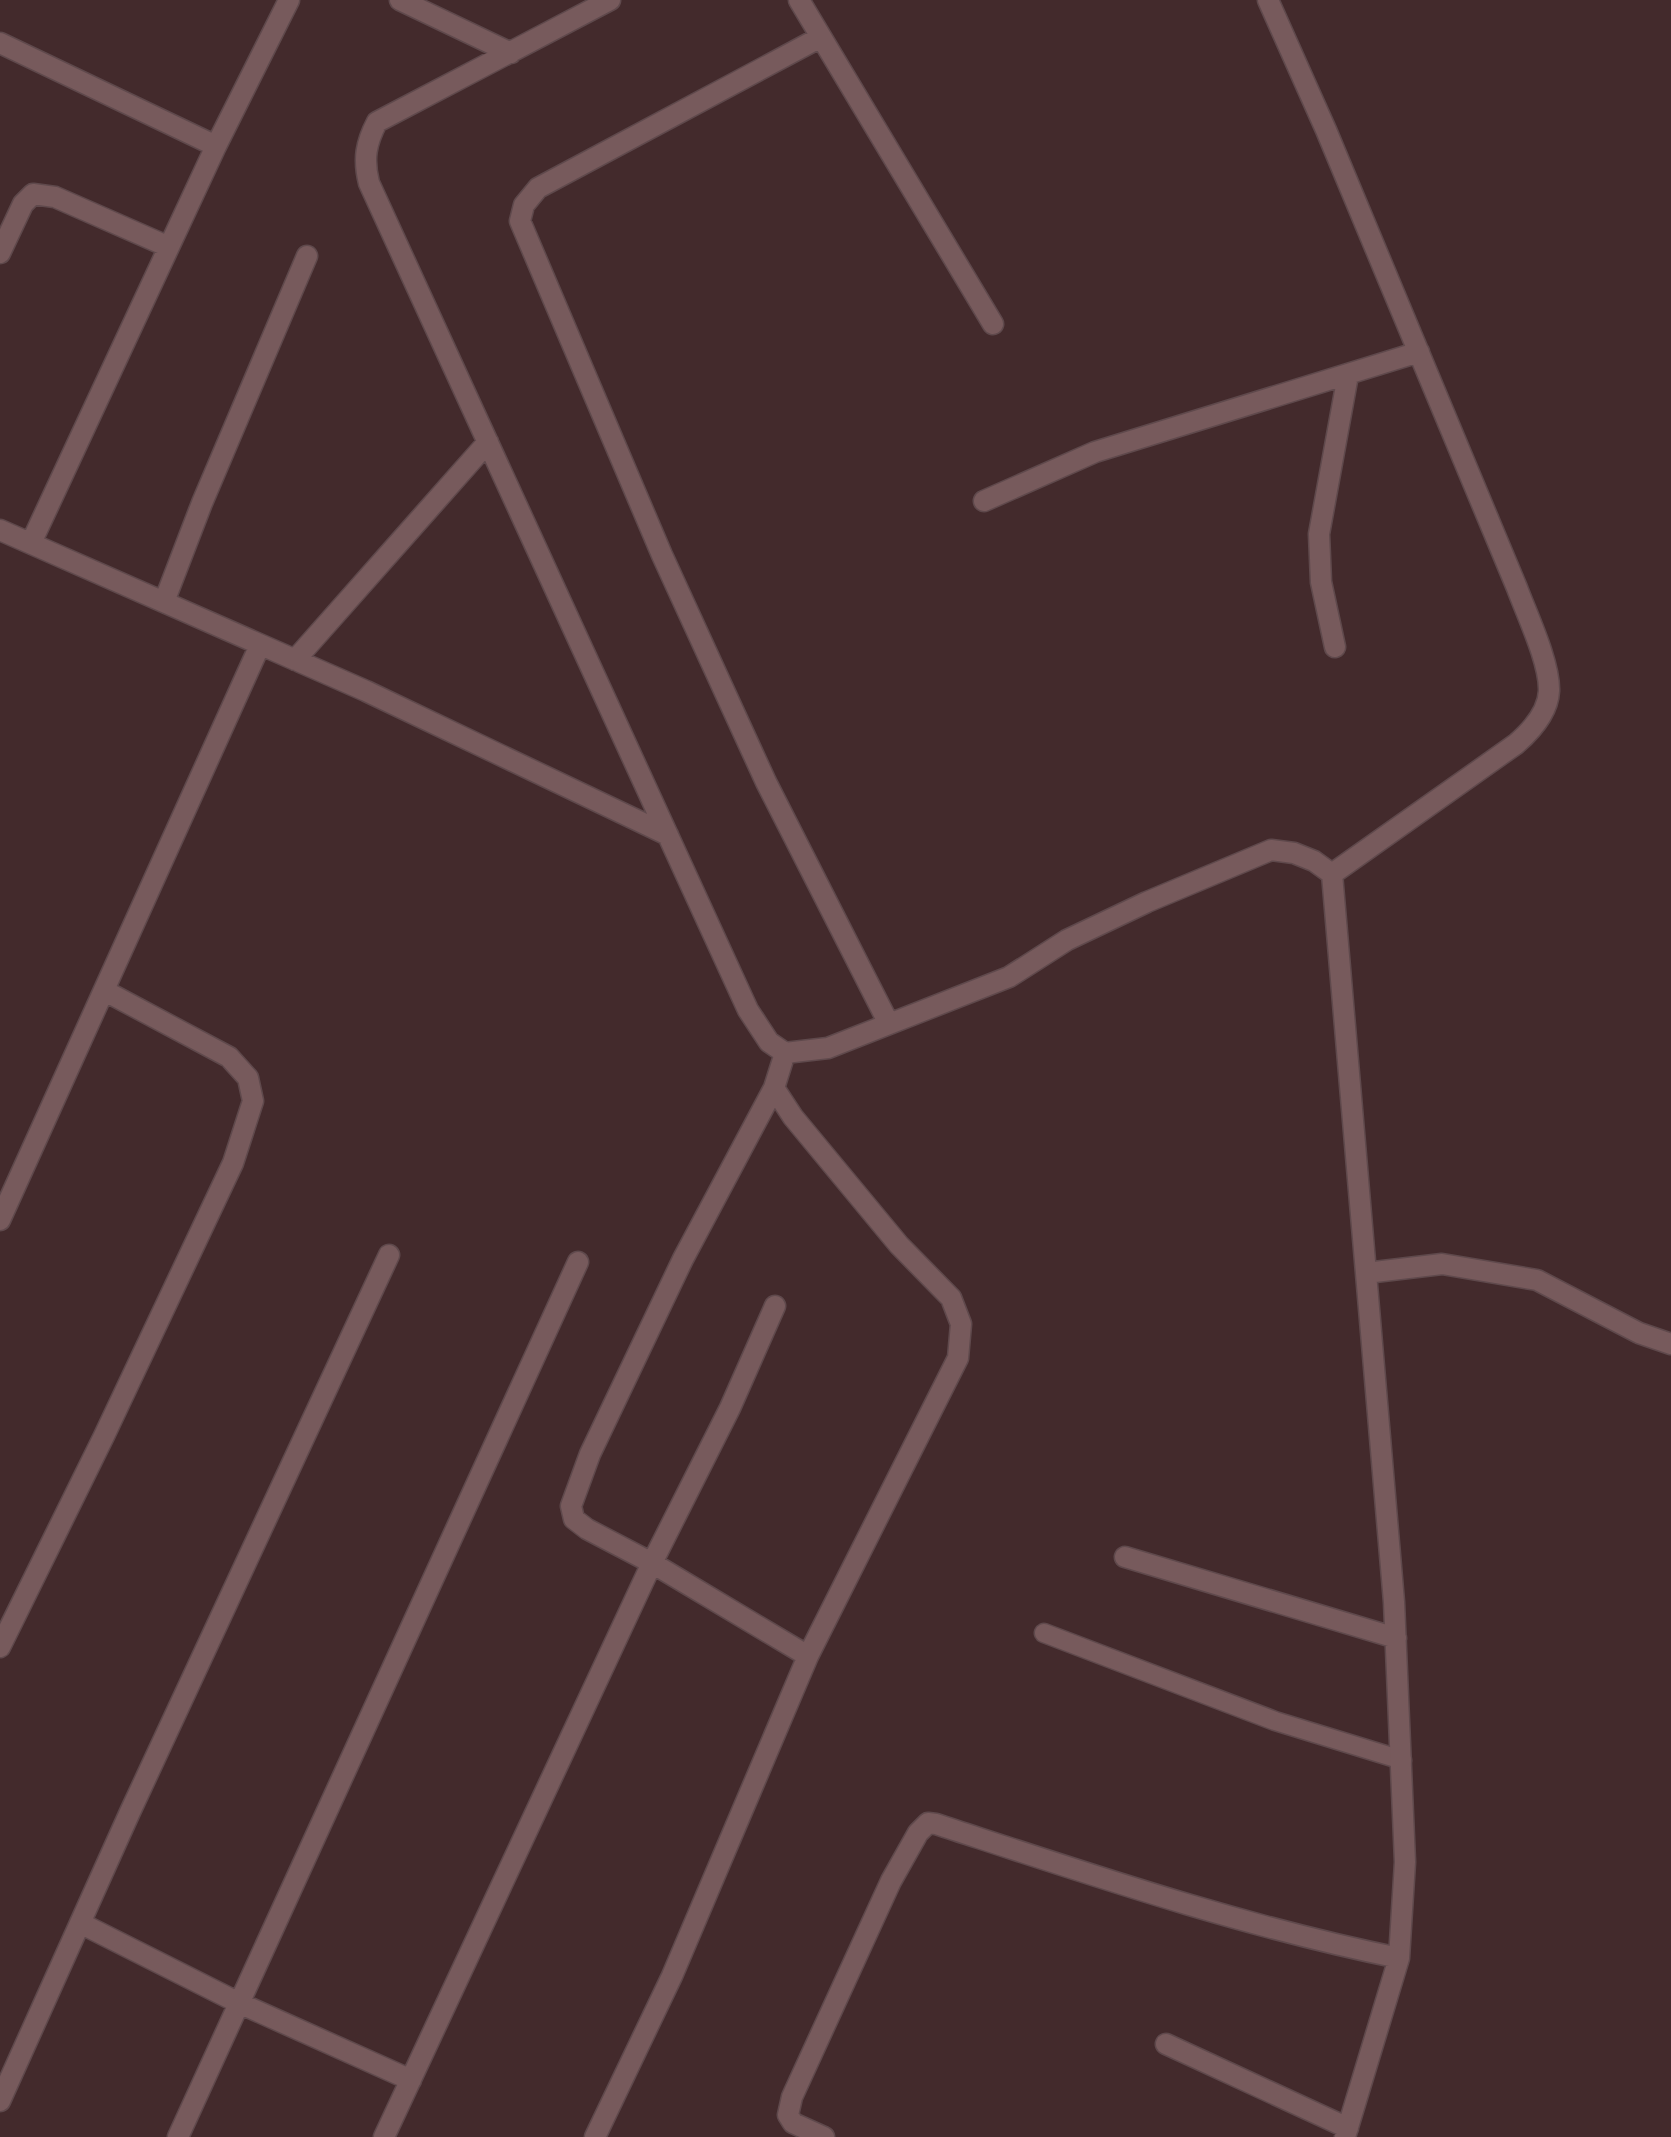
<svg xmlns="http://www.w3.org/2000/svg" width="1671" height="2137" font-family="'PT Sans Narrow',sans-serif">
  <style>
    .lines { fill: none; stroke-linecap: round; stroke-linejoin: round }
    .service-casing { stroke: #5f494c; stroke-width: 21 }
    .minor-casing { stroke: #5f494c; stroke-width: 23 }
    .service { stroke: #775a5c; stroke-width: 18 }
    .minor { stroke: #775a5c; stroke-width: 20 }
  </style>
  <rect width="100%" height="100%" fill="#432a2c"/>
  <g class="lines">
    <g class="service-casing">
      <path id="service" d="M1044,1633L1275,1721L1402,1760"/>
    </g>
    <g class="minor-casing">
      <path id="minor" d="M400,0L511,53
        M610,0L377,122C366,143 363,159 369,183L748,1010L769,1042L785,1053L828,1048L1009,977L1067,940L1147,902L1271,850L1294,853L1314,861L1332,874L1394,1602L1405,1862L1399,1958L1345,2137
        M799,0L993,324
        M1268,0L1326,130L1517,588C1527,615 1550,663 1549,691C1548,713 1531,731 1516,744L1332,874
        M821,37L538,188L524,205L520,221L662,555L766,782L889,1024
        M0,43L216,146
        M0,253L23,204L33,194L55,197L169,247
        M984,501L1095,452L1419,352
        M0,530L366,691L668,835
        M31,543L216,146L289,0
        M164,602L202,503L307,256
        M1335,647L1321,582L1319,534L1348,375
        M295,660L488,442
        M774,1088L683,1259L590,1454L571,1506L574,1519L587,1529L652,1563L808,1656
        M0,1220L260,645
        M1366,1273L1442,1264L1537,1280L1639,1333L1671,1344
        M1125,1557L1396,1638
        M0,1647L104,1436L233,1163L253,1101L248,1078L229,1057L105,991
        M80,1923L239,2003L411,2080
        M1166,2044L1348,2128
        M0,2101L130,1812L389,1255
        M178,2137L578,1262
        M384,2137L652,1563L730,1408L775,1306
        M595,2137L672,1976L808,1656L958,1358L961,1324L951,1298L899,1245L793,1117L774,1088L785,1053
        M824,2137L793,2123L788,2115L792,2097L891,1881L918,1833L928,1823L936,1824C1089,1874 1241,1926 1399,1958"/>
    </g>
    <use href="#service" class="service"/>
    <use href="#minor" class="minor"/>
  </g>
</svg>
